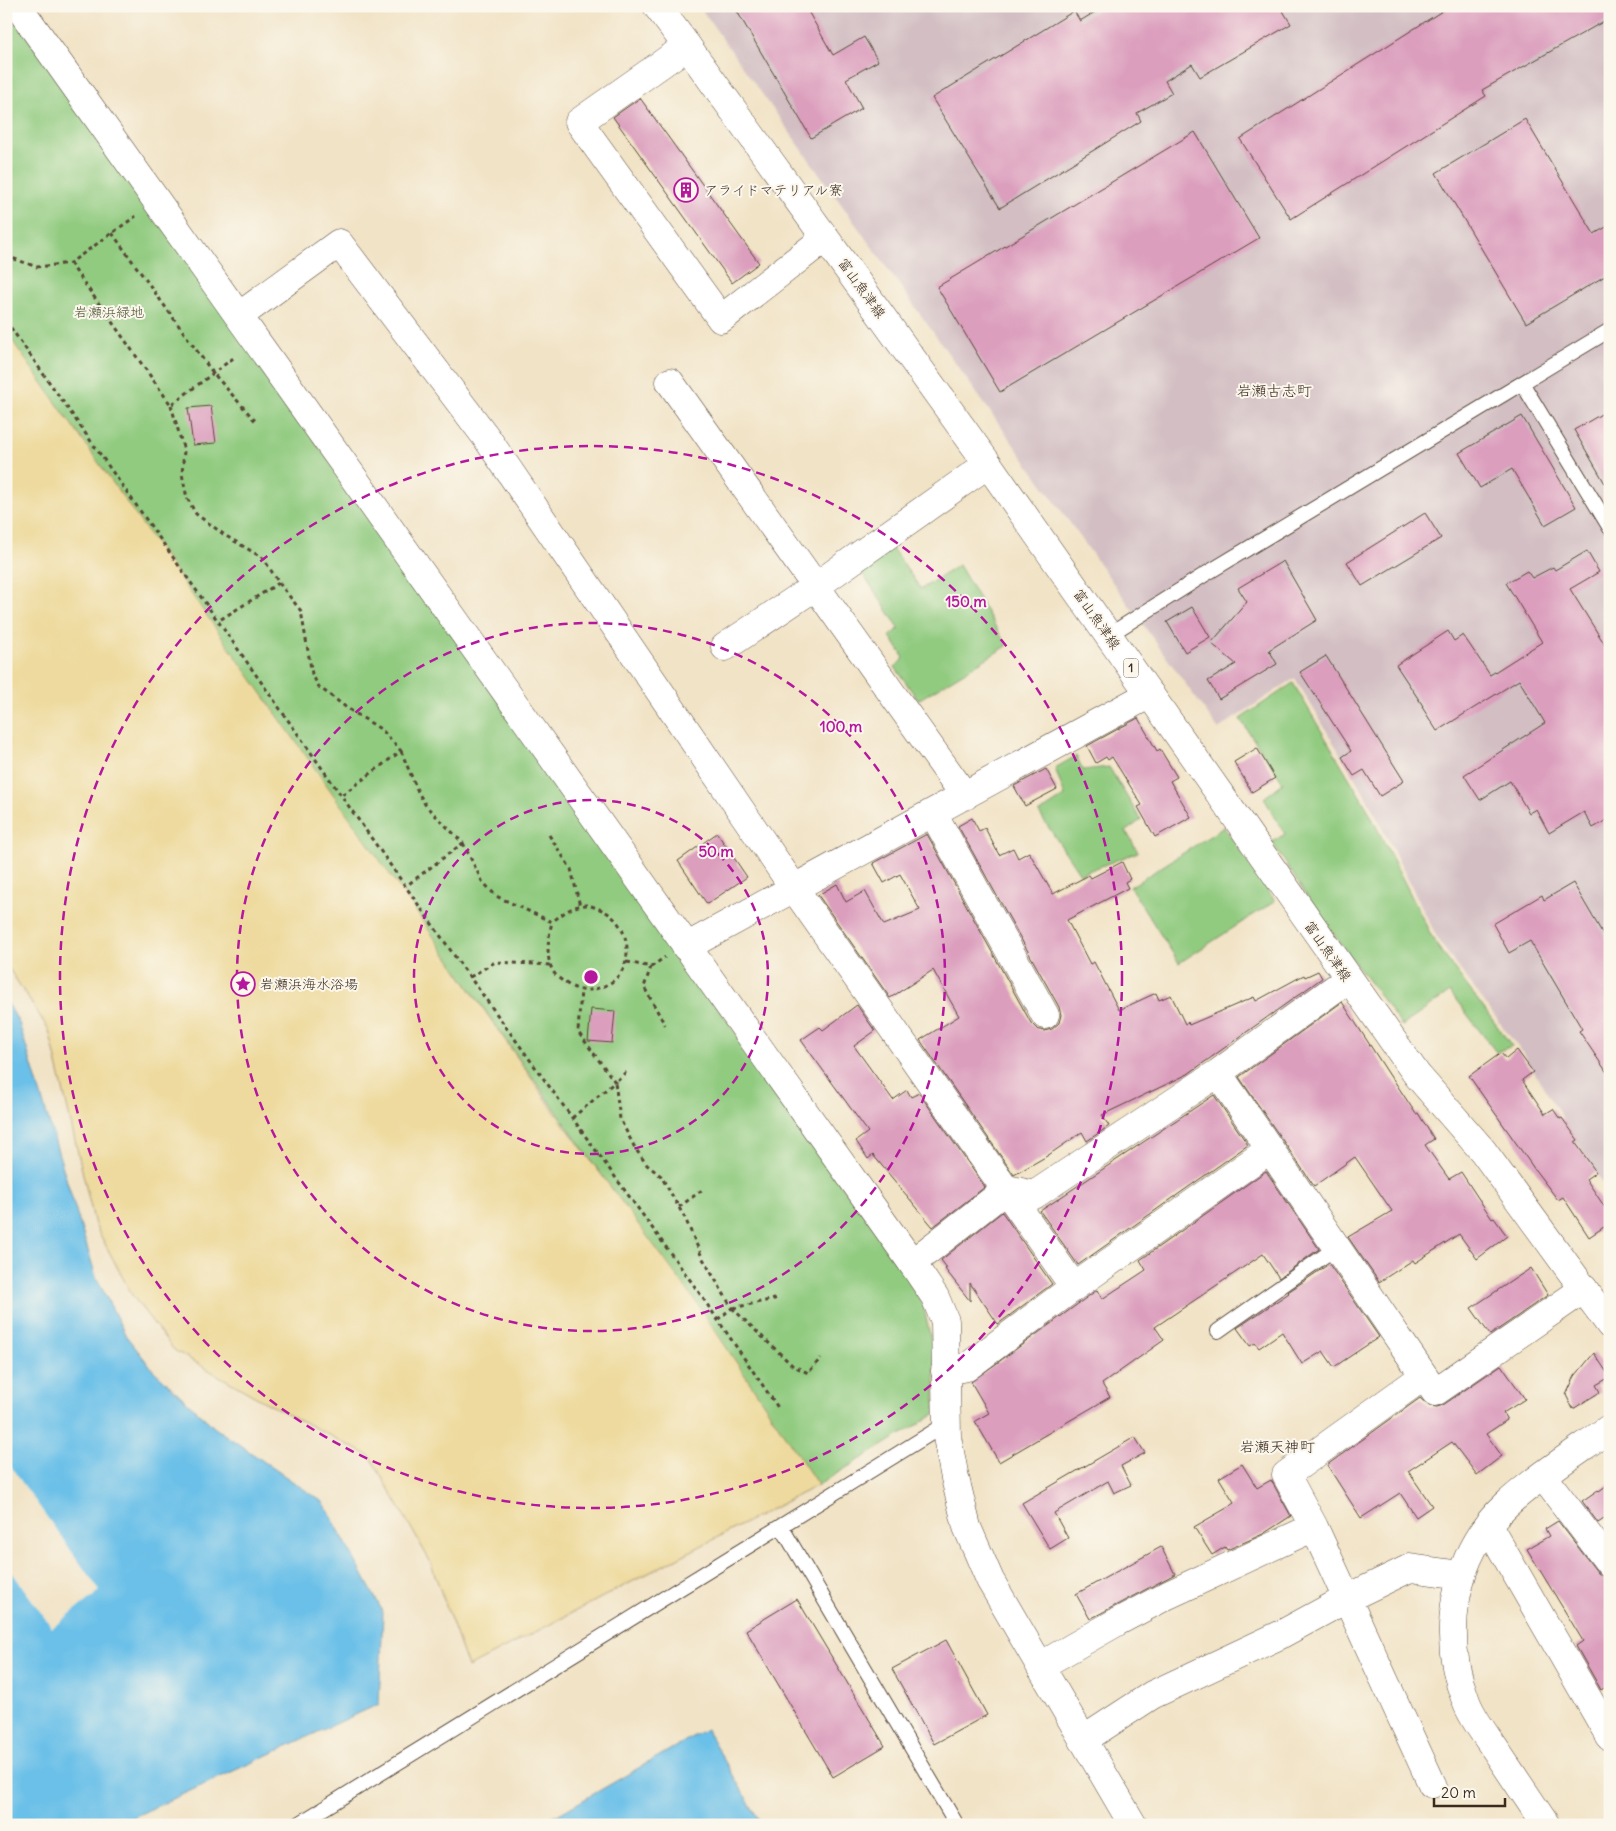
<svg xmlns="http://www.w3.org/2000/svg" width="1616" height="1831" font-family="Delius,'Klee One',sans-serif">
  <style>
    .industrial { fill: #d2bec3 }
    .green { fill: #91cb80; stroke: #667a4f }
    .sand { fill: #eeda9e; stroke: #94825e }
    .water { fill: #6bc0e8; stroke: #537583 }
    .pier { fill: #f1e3c6 }
    .building { fill: #db9ebd }
    .lines { fill: none; stroke-linecap: round; stroke-linejoin: round }
    .lane-casing { stroke: #564637; stroke-width: 16 }
    .street-casing { stroke: #564637; stroke-width: 29 }
    .secondary-casing { stroke: #564637; stroke-width: 29 }
    .primary-casing { stroke: #564637; stroke-width: 29 }
    .path { stroke: #564637; stroke-width: 3; stroke-dasharray: 4 4; stroke-linecap: butt }
    .lane { stroke: #fff; stroke-width: 14 }
    .street { stroke: #fff; stroke-width: 28 }
    .secondary { stroke: #fff; stroke-width: 28 }
    .primary { stroke: #fff; stroke-width: 28 }
    .ring { fill: none; stroke: #b5179e; stroke-width: 2.5; stroke-dasharray: 9 6 }
    .labels { text-anchor: middle; stroke-width: 4; stroke-linejoin: round; paint-order: stroke }
    .shield { fill: #fbf7ec; stroke: #75685c; stroke-width: 1 }
    .shield-label { font-size: 12px; font-weight: bold; fill: #3b2a1e }
    .poi-label { font-size: 14px; fill: #3b2a1e; stroke: #fbf7ec; text-anchor: start }
    .street-label { font-size: 14px; fill: #3b2a1e; stroke: #fbf7ec }
    .park-label { font-size: 14px; fill: #555a3b; stroke: #fbf7ec }
    .neighbourhood-label { font-size: 15px; fill: #3b2a1e; stroke: #fbf7ec }
    .centre { fill: #b5179e; stroke: #fbf7ec; stroke-width: 2.5 }
    .ring-label { font-size: 15px; text-anchor: middle; font-weight: bold; fill: #b5179e; stroke: #fbf7ec; stroke-width: 4; stroke-linejoin: round; paint-order: stroke }
  </style>
  <rect width="100%" height="100%" fill="#fbf7ec"/>
  <filter id="ink" filterUnits="userSpaceOnUse"><feTurbulence type="fractalNoise" baseFrequency=".02" numOctaves="2"/><feDisplacementMap in="SourceGraphic" scale="10" xChannelSelector="R" yChannelSelector="G"/><feConvolveMatrix kernelMatrix="1 2 1 2 8 2 1 2 1" color-interpolation-filters="sRGB"/></filter>
  <filter id="wash" filterUnits="userSpaceOnUse"><feTurbulence type="fractalNoise" baseFrequency=".0096" numOctaves="4" result="noise"/><feDisplacementMap in="SourceGraphic" scale="20" xChannelSelector="R" yChannelSelector="G"/><feGaussianBlur stdDeviation="1.12" result="paint"/><feColorMatrix in="noise" values="0 0 0 0 0 0 0 0 0 0 0 0 0 0 0 0 0 1.4 0 .05"/><feComposite in="paint" operator="in"/></filter>
  <g filter="url(#wash)">
    <rect width="100%" height="100%" fill="#f1e3c6"/>
    <path class="industrial" d="M699,6H1610V1196L1524,1055L1440,943L1368,800L1295,678L1218,729Z"/>
    <path class="green" d="M6,6L889,1248L923,1305L935,1357V1414L818,1485L718,1335L586,1153L6,332Z
      M889,544L921,589L959,565L1007,646L918,700L895,667L904,658L890,636L899,628L857,565Z
      M1293,683L1367,808L1435,943L1512,1046L1496,1052L1450,992L1402,1026L1313,906L1272,842L1285,834L1264,798L1283,783L1240,719Z
      M1076,756L1083,770L1109,767L1141,820L1126,831L1138,852L1080,874L1039,813L1065,796L1055,768Z
      M1224,827L1275,901L1179,963L1130,887Z"/>
    <path class="sand" d="M6,332L408,900L554,1111L696,1302L818,1485L468,1667L430,1561L370,1456L263,1401L174,1350L132,1295L95,1225L49,1030L6,964Z"/>
    <path class="water" d="M6,1000L19,1023L96,1277L126,1336L154,1371L215,1428L324,1503L383,1612L379,1704L116,1825H6Z
      M706,1729L762,1825H540Z"/>
    <path class="pier" d="M6,1460L100,1591L52,1628L6,1564Z"/>
    <g id="blocks">
      <path class="building" d="M734,6H805L833,55L864,37L878,61L846,79L862,108L811,138Z
        M1105,6H1280L1291,24L1200,77L1192,64L1165,81L1172,93L1137,113L1141,121L1000,208L932,98L1074,11L1080,21Z
        M1450,6H1601L1608,19L1482,90L1486,96L1291,219L1240,139Z
        M640,98L759,263L732,283L613,117Z
        M1525,119L1594,234L1610,225V273L1526,323L1436,173Z
        M1195,132L1259,238L1000,392L937,287Z
        M211,406L216,443L193,445L188,408Z
        M1610,409V492L1574,430Z
        M1522,416L1576,507L1545,525L1512,469L1480,488L1459,453Z
        M1425,513L1441,538L1362,586L1347,562Z
        M1587,551L1599,572L1570,589L1610,653V818L1593,828L1584,812L1549,833L1536,809L1529,813L1510,781L1480,800L1464,775L1545,723L1519,680L1437,731L1422,707L1423,706L1396,665L1448,631L1454,641L1463,635L1490,675L1542,642L1506,583L1527,571L1532,578L1553,567L1555,570Z
        M1283,561L1317,620L1269,650L1277,664L1219,699L1208,681L1236,664L1211,643L1247,602L1238,588Z
        M1192,607L1210,637L1185,652L1167,622Z
        M1326,656L1404,781L1380,796L1364,770L1354,776L1342,757L1351,751L1300,672Z
        M1138,718L1157,751L1160,749L1177,777L1170,781L1191,817L1155,837L1138,807L1142,805L1112,757L1108,760L1106,757L1096,763L1087,746Z
        M1257,748L1275,778L1252,792L1234,762Z
        M1046,769L1057,789L1025,806L1014,786Z
        M972,818L979,831L985,828L999,855L1013,848L1018,858L1029,852L1053,894L1089,875L1091,878L1122,862L1130,879L1125,882L1128,888L1067,920L1090,964L1094,962L1119,1010L1156,993L1159,1000L1171,995L1185,1024L1188,1022L1189,1025L1254,997L1256,1001L1304,975L1305,977L1318,971L1322,978L1188,1074L1102,1115L1109,1126L1087,1141L1082,1132L1047,1156L1014,1175L920,1040L959,1016L933,970L890,998L818,895L837,884L846,902L865,891L884,925L920,910L900,874L884,883L873,863L927,834L1031,1023L1037,1029L1044,1031L1052,1029L1059,1023L1061,1015L1059,1007L958,826Z
        M717,833L747,877L707,904L678,861Z
        M1573,883L1610,946V1077L1579,1031L1582,1029L1530,941L1509,953L1493,924L1542,895L1544,900Z
        M1342,1002L1392,1079H1393L1416,1114L1418,1113L1434,1139L1425,1145L1449,1179L1461,1172L1492,1219L1494,1218L1507,1236L1477,1259L1459,1234L1415,1263L1413,1260L1379,1282L1348,1237L1392,1211L1355,1157L1314,1186L1239,1077Z
        M857,1005L875,1031L854,1046L893,1100L907,1090L911,1097L919,1093L985,1187L933,1227L873,1155L868,1159L856,1141L868,1132L801,1040L820,1027L823,1030Z
        M591,1009L615,1011L612,1043L588,1041Z
        M1517,1050L1533,1072L1522,1080L1545,1114L1553,1109L1560,1119L1562,1118L1578,1140L1575,1142L1596,1172L1586,1179L1610,1215V1223L1589,1237L1563,1197L1558,1200L1535,1170L1469,1076L1501,1053L1506,1059Z
        M1214,1095L1248,1145L1078,1265L1040,1211Z
        M1266,1171L1319,1249L1279,1278L1263,1254L1155,1327L1164,1340L1102,1384L1110,1397L999,1462L975,1421L989,1413L971,1382L1097,1290L1102,1299L1146,1270L1140,1260Z
        M1002,1212L1052,1284L998,1324L970,1283V1301L945,1269L947,1268L941,1260Z
        M1329,1264L1379,1337L1334,1367L1323,1351L1302,1364L1282,1332L1259,1348L1255,1343L1250,1346L1237,1328L1289,1293L1288,1292Z
        M1531,1268L1548,1295L1490,1335L1471,1308Z
        M1594,1353L1610,1377L1596,1385L1600,1392L1573,1409L1566,1395L1575,1376Z
        M1501,1365L1525,1399L1503,1413L1507,1420L1486,1434L1502,1456L1477,1475L1452,1442L1408,1471L1432,1506L1416,1517L1400,1493L1361,1518L1327,1465L1420,1398L1429,1406L1437,1407L1443,1405Z
        M1135,1437L1145,1453L1121,1466L1131,1485L1114,1493L1108,1481L1054,1513L1068,1538L1050,1549L1022,1503Z
        M1242,1464L1257,1488L1271,1480L1291,1516L1263,1534L1227,1550L1225,1547L1212,1555L1194,1527L1232,1505L1231,1504L1234,1502L1219,1478Z
        M1610,1483V1515L1598,1523L1582,1501L1598,1490L1599,1491Z
        M1558,1521L1598,1573L1607,1579L1610,1584V1684L1601,1690L1576,1646L1583,1641L1527,1549L1549,1536L1545,1529Z
        M1161,1547L1175,1574L1090,1619L1076,1594Z
        M797,1599L885,1746L833,1777L746,1630Z
        M946,1640L987,1715L934,1744L892,1669Z"/>
    </g>
  </g>
  <g filter="url(#ink)">
    <use href="#blocks" fill-opacity="0" stroke="#564637" stroke-width="1"/>
    <g class="lines">
      <g class="lane-casing">
        <path id="lane" d="M1522,383L1610,528
          M1109,635L1204,575L1610,330
          M1218,1331L1337,1247
          M781,1526L957,1825
          M297,1825L946,1424"/>
      </g>
      <g class="street-casing">
        <path id="street" d="M687,46L579,122L721,319L825,238
          M239,316L339,243L486,437L794,888L1074,1287L1269,1150
          M670,382L965,796
          M725,647L816,586L988,464
          M933,813L1045,1015
          M686,947L1150,694
          M1218,1073L1435,1392L1584,1289
          M912,1263L1007,1189L1034,1195L1218,1073L1348,979
          M945,1371L967,1367L1074,1287
          M1543,1476L1610,1564
          M1488,1525L1610,1737
          M1314,1527L1286,1475L1424,1376
          M1040,1666L1117,1622L1168,1595L1314,1527L1432,1784
          M1083,1740L1152,1695L1280,1635L1346,1599L1410,1568L1461,1575"/>
      </g>
      <g class="secondary-casing">
        <path id="secondary" d="M18,6L912,1263L935,1297L945,1321L947,1437L955,1478L967,1527L990,1580L1133,1825
          M1546,1825C1529,1800 1512,1774 1495,1749C1485,1734 1472,1718 1466,1701C1440,1635 1453,1554 1506,1505C1538,1476 1575,1453 1610,1428"/>
      </g>
      <g class="primary-casing">
        <path id="primary" d="M657,6L687,46L988,464L1417,1075L1483,1151L1610,1325"/>
      </g>
      <path class="path" d="M112,233L213,373L257,423
        M6,256L37,267L70,263L136,216
        M70,263L171,405L236,356
        M6,321L461,965L698,1291L779,1409
        M171,405L184,451L182,474L187,498L196,514L226,536L263,558L279,583L218,621
        M279,583L301,611L312,674L319,687L347,708L382,730L401,751L342,795
        M401,751L418,792L426,806L463,843L406,886
        M549,835L571,869L580,906
        M463,843L482,881L496,896L552,922C548,939 543,966 560,979C576,991 584,993 602,987C640,973 632,919 597,908C594,907 589,905 586,905C573,905 562,914 552,922
        M627,962L651,967L644,987L665,1025
        M651,967L665,957
        M470,977L495,962L552,965
        M626,1072L615,1082L620,1119L635,1148L647,1165L661,1176L685,1218L702,1257L732,1308L717,1320
        M572,1118L615,1082L578,1032L581,990
        M679,1207L702,1190
        M732,1308L792,1365L808,1373L821,1358
        M733,1308L779,1298"/>
      <use href="#lane" class="lane"/>
      <use href="#street" class="street"/>
      <use href="#secondary" class="secondary"/>
      <use href="#primary" class="primary"/>
    </g>
  </g>
  <g class="ring">
    <circle cx="591" cy="977" r="177"/>
    <circle cx="591" cy="977" r="354"/>
    <circle cx="591" cy="977" r="531"/>
  </g>
  <defs>
    <g id="building-ring" transform="scale(1.25)"><circle r="9.5" fill="#fbf7ec" stroke="#b5179e" stroke-width="1.5"/><path d="M-4-6H4V6H1V3H-1V6H-4ZM-2.5-4.3h1.7v1.8h-1.7ZM.8-4.3h1.7v1.8H.8ZM-2.5-1h1.7V.8h-1.7ZM.8-1h1.7V.8H.8Z" fill="#b5179e"/></g>
    <g id="sight-ring" transform="scale(1.25)"><circle r="9.5" fill="#fbf7ec" stroke="#b5179e" stroke-width="1.5"/><path d="M0-6L1.8-2.2L6-1.7L2.9 1.2L3.7 5.4L0 3.3L-3.7 5.4L-2.9 1.2L-6-1.7L-1.8-2.2Z" fill="#b5179e"/></g>
  </defs>
  <g fill-rule="evenodd">
    <use href="#building-ring" x="686" y="190"/>
    <use href="#sight-ring" x="243" y="984"/>
  </g>
  <g class="labels">
    <rect class="shield" x="1123.5" y="658.5" width="15" height="19" rx="4"/>
    <g class="shield-label">
      <text x="1131" y="672">1</text>
    </g>
    <g class="poi-label">
      <text x="704" y="195">アライドマテリアル寮</text>
      <text x="260" y="989">岩瀬浜海水浴場</text>
    </g>
    <g class="street-label">
      <text transform="translate(862 288) rotate(54)" y="5">富山魚津線</text>
      <text transform="translate(1097 619) rotate(55)" y="5">富山魚津線</text>
      <text transform="translate(1328 951) rotate(55)" y="5">富山魚津線</text>
    </g>
    <g class="park-label">
      <text x="109" y="317">岩瀬浜緑地</text>
    </g>
    <g class="neighbourhood-label">
      <text x="1274" y="396">岩瀬古志町</text>
      <text x="1277" y="1452">岩瀬天神町</text>
    </g>
  </g>
  <circle cx="591" cy="977" r="8" class="centre"/>
  <g class="ring-label">
    <text x="966" y="607">150 m</text>
    <text x="841" y="732">100 m</text>
    <text x="716" y="857">50 m</text>
  </g>
  <rect width="1616" height="1831" fill="none" stroke="#fbf7ec" stroke-width="25"/>
  <path d="M1434 1798v8h71v-8" fill="none" stroke="#3b2a1e" stroke-width="2.5"/>
  <text x="1441" y="1798" font-size="15" fill="#3b2a1e" stroke="#fbf7ec" stroke-width="4" paint-order="stroke">20 m</text>
</svg>
